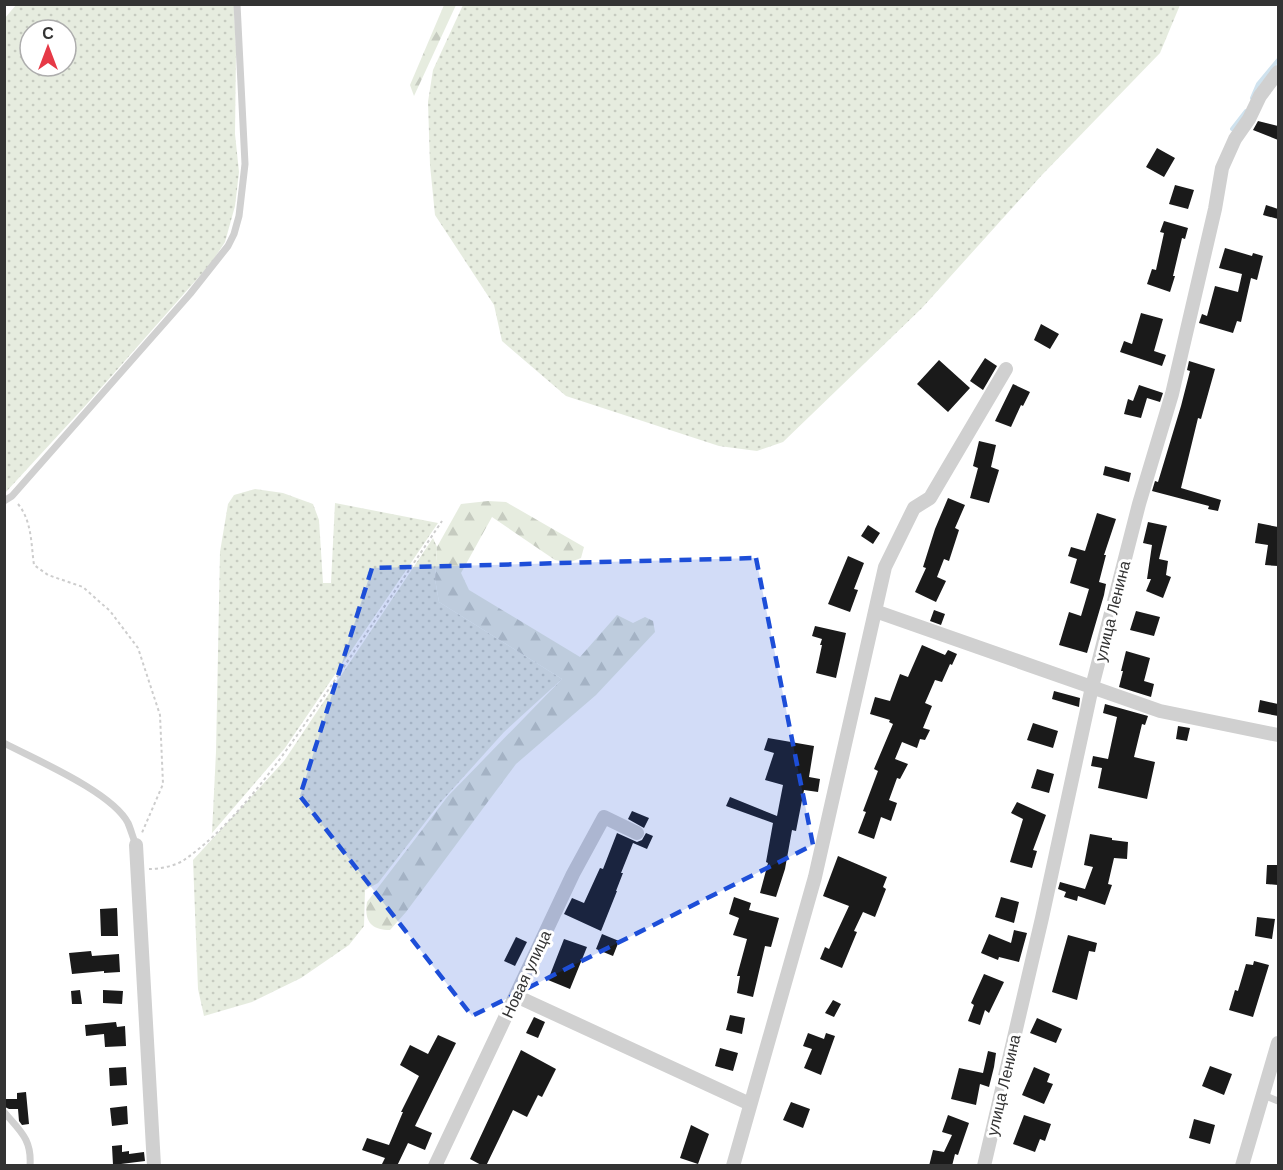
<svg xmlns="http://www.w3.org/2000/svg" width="1283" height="1170" font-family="Arial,sans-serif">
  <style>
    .grass { fill: url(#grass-dots); fill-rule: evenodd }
    .forest { fill: url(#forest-firs) }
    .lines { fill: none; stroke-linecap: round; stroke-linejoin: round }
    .stream { stroke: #cfe2ee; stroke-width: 4 }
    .building { fill: #1a1a1a }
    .path { stroke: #cdcdcd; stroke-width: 2; stroke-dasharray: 3 3; stroke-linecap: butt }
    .service { stroke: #d0d0d0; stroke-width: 7 }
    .minor { stroke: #d0d0d0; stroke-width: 14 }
    .marked { fill: #1d4ed8; fill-opacity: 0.2; stroke: #1d4ed8; stroke-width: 4.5; stroke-dasharray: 12 8; stroke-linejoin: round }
    .labels { text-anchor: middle; stroke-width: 6; stroke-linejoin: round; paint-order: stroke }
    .street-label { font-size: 16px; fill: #333; stroke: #fff }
  </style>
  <defs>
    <pattern id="grass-dots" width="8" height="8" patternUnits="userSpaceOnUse" patternTransform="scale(1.5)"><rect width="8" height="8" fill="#e6ecdf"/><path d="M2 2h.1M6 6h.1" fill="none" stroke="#c6cbc0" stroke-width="1.8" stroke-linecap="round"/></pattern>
    <pattern id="forest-firs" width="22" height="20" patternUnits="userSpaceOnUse" patternTransform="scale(1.5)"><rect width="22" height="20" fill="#e6ecdf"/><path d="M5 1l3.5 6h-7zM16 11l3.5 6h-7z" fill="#c6cbc0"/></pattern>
  </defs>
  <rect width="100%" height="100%" fill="#fff"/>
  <path class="grass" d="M16,5H234L236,51L235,134L239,172L235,206L225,242L212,262L86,405L5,493V18ZM30,30H66V66H30Z
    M463,5V4L1180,5L1160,53L1041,176L922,308L783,442L757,451L719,446L566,396L502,341L494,305L435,215L430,165L428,102L433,70Z
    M255,489L283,493L313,504L319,520L323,583H331L335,503L438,523L285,748L212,833L216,752L220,552L228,504L234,495Z
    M433,538L437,547L435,579L439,602L562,679L504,732L440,803L378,883L365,890L364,926L349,945L301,978L252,1002L204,1016L198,989L193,860L284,761Z"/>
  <path class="forest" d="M444,5H456L414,96L410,85Z
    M488,501L506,502L584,547L581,558L568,563L555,560L492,517L461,573L469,590L580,657L617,615L633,623L645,617L653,621L655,632L596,695L516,764L406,912L390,930C371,930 364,921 367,902L448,796L562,679L439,602L435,579L437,547L461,504Z"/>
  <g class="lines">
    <path class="stream" d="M1252,98L1258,84L1278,60
      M1232,129L1246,111"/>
  </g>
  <path class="building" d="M1258,121L1278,126V140L1253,130Z
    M1157,148L1175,158L1164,177L1146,167Z
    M1175,185L1194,190L1188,209L1169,204Z
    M1266,205L1278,209V219L1263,215Z
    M1164,221L1188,228L1185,239L1182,238L1173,276H1175L1170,292L1147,284L1152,269L1156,270L1164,233L1160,232Z
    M1225,248L1252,256L1253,253L1263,256L1257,280L1251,278L1241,322L1237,321L1233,333L1199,323L1202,314L1207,316L1215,286L1238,292L1242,274L1219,268Z
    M1141,313L1163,319L1154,351L1166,355L1162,366L1120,352L1124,341L1132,344Z
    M1041,324L1059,334L1050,349L1034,340Z
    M985,358L997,366L983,390L970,381Z
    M939,360L970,388L948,412L917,384Z
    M1189,361L1215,369L1201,419L1198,418L1181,488L1221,500L1218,511L1208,509L1209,506L1152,491L1155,481L1158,482L1181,406L1190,371L1187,370Z
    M1013,384L1030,392L1023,406L1021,405L1011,427L995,421Z
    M1139,385L1163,393L1160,402L1147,398L1141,418L1124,414L1128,399L1133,401Z
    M979,441L996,445L991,467L999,470L989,503L970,498L978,468L973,466Z
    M1105,466L1131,473L1129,482L1103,475Z
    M948,498L965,505L955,528L959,530L949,561L944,559L937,577L946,581L936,602L915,592L926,568L923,567L935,529Z
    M1097,513L1116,519L1104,555H1106L1099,582L1106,584L1104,595L1087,653L1059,645L1069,612L1081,616L1089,589L1070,583L1077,559L1068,556L1071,547L1085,551Z
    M1148,522L1167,526L1159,559L1168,561L1166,575L1171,577L1163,598L1146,591L1151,579H1147L1152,545L1143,543Z
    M1258,523L1278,527V566L1265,565L1268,545L1255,543Z
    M868,525L880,533L873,544L861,536Z
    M848,556L864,563L854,589L858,590L850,612L828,604Z
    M934,610L945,614L941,625L930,621Z
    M1136,611L1160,617L1154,636L1130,630Z
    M815,626L846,633L836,678L816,673L822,645H820L822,639L812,636Z
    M922,645L945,655L948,650L957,654L952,665L950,664L942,682L935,680L925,703L932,706L923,728L930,730L925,740L920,739L917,748L902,742L895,759L908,764L900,779L897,778L889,800L897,803L891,821L881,817L874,839L858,833L866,812L863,811L878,771L874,769L893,724L889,722L890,720L870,714L875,697L890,701L900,674L908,677Z
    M1126,651L1150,658L1144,681L1154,684L1151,697L1119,687L1123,671H1121Z
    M1054,691L1080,698L1079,707L1052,699Z
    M1260,700L1278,704V716L1258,712Z
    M1105,704L1148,716L1145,725L1142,724L1134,757L1155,762L1147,799L1098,788L1102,768L1091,766L1093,756L1108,759L1117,717L1103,713Z
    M1033,723L1058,731L1053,748L1027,740Z
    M1178,726L1190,728L1187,741L1176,739Z
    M768,738L814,746L809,777L820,779L818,792L804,790L796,831L792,830L785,869L776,897L760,893L768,863L766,862L773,823L726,806L730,797L777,816L783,785L765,780L774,753L764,750Z
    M1037,769L1054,774L1049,793L1031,788Z
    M1017,802L1046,815L1033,850L1037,851L1032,868L1010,862L1023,819L1011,813Z
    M632,811L649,818L644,828L628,819Z
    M617,833L637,842L642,840L646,833L653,836L647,849L633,843L621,873H623L616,891H617L601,931L564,914L572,898L584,903L600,868L603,869Z
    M1090,834L1112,838V840L1128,842L1127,859L1114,858L1108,884L1112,885L1105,905L1078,896L1077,901L1064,897L1066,892L1058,889L1060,882L1085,889L1093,867L1084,865Z
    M838,856L887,877L883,887L886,889L875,917L863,912L854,931L857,932L842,968L820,959L825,947L829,949L849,906L823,896Z
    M1267,865H1278V885L1266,884Z
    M734,897L751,903L749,910L779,918L771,947L765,946L753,997L737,993L740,976H737L747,939L733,935L739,918L729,914Z
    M1001,897L1019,902L1014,923L995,917Z
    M117,908L118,936H101L100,909Z
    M1257,917L1275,919L1272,939L1255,936Z
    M1014,930L1027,933L1019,962L999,957L998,960L981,953L989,934L1011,943Z
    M602,934L619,941L613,956L596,949Z
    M1068,935L1097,943L1095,952L1089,951L1077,1000L1052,992Z
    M516,937L527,942L515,966L504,961Z
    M564,939L587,947L570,989L548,980Z
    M91,951L92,956L119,954L120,972L104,973V971L72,974L69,953Z
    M1254,961L1269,965L1253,1017L1229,1010L1235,990L1238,991L1246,964L1253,965Z
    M984,974L1004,982L989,1013L985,1010L980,1025L968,1021L974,1005L971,1003Z
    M80,990L82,1004H72L71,991Z
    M103,990L123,991L122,1004L103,1003Z
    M833,1000L841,1004L834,1017L825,1013Z
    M730,1015L745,1018L742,1034L726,1030Z
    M534,1017L545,1022L538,1038L526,1033Z
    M1037,1018L1062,1029L1056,1043L1030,1033Z
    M116,1022L117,1027L125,1026L126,1046L105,1047L104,1034L86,1036L85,1025Z
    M808,1033L824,1039L826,1033L835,1036L821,1075L804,1068L812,1049L803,1046Z
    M438,1035L456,1043L415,1126L432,1133L425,1150L408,1143L397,1166H381L385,1158L362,1150L367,1138L389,1145L403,1112H401L419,1076L400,1065L410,1045L428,1054Z
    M720,1048L738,1053L733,1071L715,1066Z
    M521,1050L556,1069L542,1097L538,1095L527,1117L513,1110L486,1166H483L470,1159Z
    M988,1051L996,1053L994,1067L989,1087L980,1084L976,1105L951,1099L959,1068L983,1073Z
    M1210,1066L1232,1074L1224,1095L1202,1086Z
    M126,1067L127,1085L110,1086L109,1068Z
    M1034,1067L1050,1074L1047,1082L1053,1084L1044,1104L1022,1095Z
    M26,1092L29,1124L22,1125L19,1121L18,1109H9L5,1107V1099H17V1093Z
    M791,1102L810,1109L803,1128L783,1120Z
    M127,1106L128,1124L112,1126L110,1108Z
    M948,1115L969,1123L958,1155L955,1154L952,1166H929L933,1150L944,1152L952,1135L942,1132Z
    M1024,1115L1051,1124L1045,1141L1040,1139L1035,1152L1013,1144Z
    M1194,1119L1215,1125L1210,1144L1189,1138Z
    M691,1125L709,1134L698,1164L680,1158Z
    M122,1145V1152L129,1151V1154L144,1152L145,1161L113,1165L112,1146Z"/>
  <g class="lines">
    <path class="path" d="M18,504C32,521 31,544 34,565L48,575L83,587L110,611L138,648L160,715L163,784L141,835
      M149,869C160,869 175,866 184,860C241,821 294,740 333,683C369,629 406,575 442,521"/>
    <path class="service" d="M4,501L12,496L190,294L228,246L234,234L239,216L245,164L237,4
      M4,743C36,760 112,792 128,823C131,830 133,838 136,845
      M1263,1095L1278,1101
      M4,1112C20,1131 32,1139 30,1166"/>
    <path class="minor" d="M875,611L1160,711L1278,735
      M136,845L154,1166
      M516,996L750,1104
      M435,1166L573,874L604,817L637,833
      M733,1166L815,877L885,567L914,508L930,498L1006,369
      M984,1166L1042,918L1092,687L1139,504L1172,394L1215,209L1222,168L1235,139L1249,119L1260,96L1278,72
      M1242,1166L1278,1043"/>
  </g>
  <path class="marked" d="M756,558L813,845L472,1016L300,796L372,568Z"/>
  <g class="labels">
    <g class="street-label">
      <text transform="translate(1112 611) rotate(-76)" y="6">улица Ленина</text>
      <text transform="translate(526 974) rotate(-65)" y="6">Новая улица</text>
      <text transform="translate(1003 1085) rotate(-77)" y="6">улица Ленина</text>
    </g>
  </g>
  <rect width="1283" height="1170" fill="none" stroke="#333333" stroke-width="12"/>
  <g transform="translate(48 48)"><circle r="28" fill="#ffffff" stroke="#adadad" stroke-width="1.5"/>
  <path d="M0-4.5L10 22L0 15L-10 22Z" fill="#e63946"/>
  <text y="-9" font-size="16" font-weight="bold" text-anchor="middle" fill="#333333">С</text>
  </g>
</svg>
